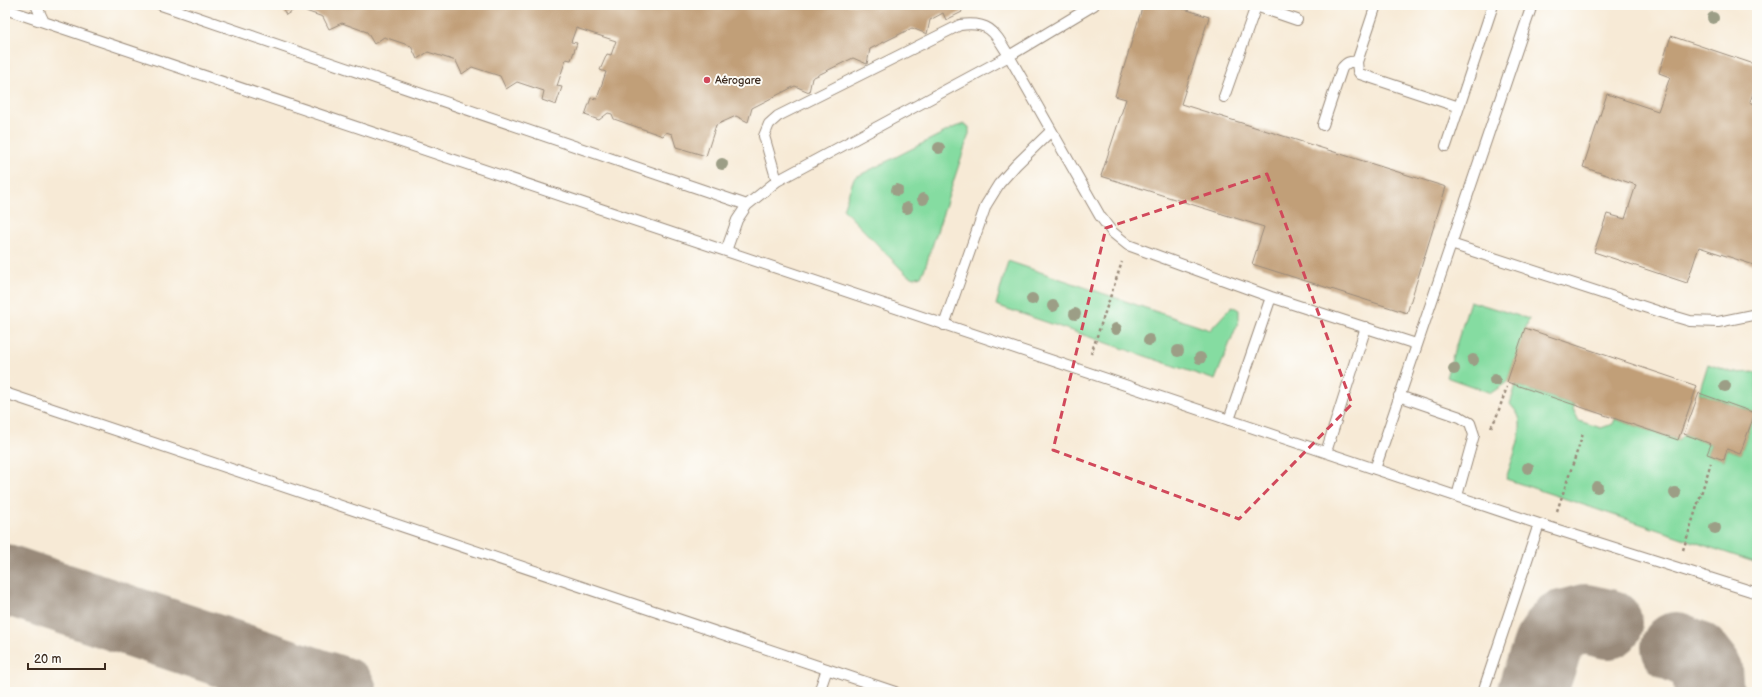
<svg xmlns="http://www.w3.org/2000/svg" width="1762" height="697" font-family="'Balsamiq Sans',sans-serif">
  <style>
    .green { fill: #85dca1; stroke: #608360 }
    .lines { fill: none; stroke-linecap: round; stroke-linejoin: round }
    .taxiway { stroke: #998a7a; stroke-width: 70 }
    .building { fill: #c19f78 }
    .service-casing { stroke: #998a7a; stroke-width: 12 }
    .path { stroke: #998a7a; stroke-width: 2.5; stroke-dasharray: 3 3; stroke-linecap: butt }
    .service { stroke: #fff; stroke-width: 10 }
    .tree { fill: #9c9e86 }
    .marked { fill: none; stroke: #d1495b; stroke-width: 3; stroke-dasharray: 8 5; stroke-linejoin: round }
    .poi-dot { fill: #d1495b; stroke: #fdfcf7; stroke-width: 1.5 }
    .labels { text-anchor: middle; stroke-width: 4; stroke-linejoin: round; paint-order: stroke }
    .poi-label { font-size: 11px; fill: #3b2a1e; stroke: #fdfcf7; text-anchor: start }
  </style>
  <rect width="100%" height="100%" fill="#fdfcf7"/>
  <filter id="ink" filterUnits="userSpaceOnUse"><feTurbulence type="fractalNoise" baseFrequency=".025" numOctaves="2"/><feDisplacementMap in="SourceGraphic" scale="8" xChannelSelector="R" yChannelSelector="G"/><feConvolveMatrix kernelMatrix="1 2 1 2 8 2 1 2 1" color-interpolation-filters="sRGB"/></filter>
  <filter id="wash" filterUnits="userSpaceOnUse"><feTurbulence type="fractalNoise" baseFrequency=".012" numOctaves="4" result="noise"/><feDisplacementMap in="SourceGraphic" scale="16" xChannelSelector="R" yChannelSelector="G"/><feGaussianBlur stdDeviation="0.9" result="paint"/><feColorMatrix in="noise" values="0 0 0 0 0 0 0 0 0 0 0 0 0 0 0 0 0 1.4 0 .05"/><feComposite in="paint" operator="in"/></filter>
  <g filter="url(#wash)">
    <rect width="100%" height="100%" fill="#f7ead6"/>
    <path class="green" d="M964,124L969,127V134L925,268L921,276L914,278L907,275L843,209L854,178L955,127Z
      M1008,261L1210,330L1232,306L1239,310V320L1215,380L996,305Z
      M1470,301L1529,319L1507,382L1491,393L1446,377Z
      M1708,364L1733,373L1757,372V563L1506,479C1510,464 1522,438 1520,423C1520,415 1515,410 1510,404L1516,385L1574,405L1573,409L1579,421L1601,428L1613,424L1615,419L1678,440L1684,434L1711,444L1707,454L1724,460L1727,449L1740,454L1755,413L1699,393Z"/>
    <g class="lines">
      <path class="taxiway" d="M5,579L342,692
        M1676,647L1696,656L1707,670L1709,692
        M1532,692L1548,645L1562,625L1585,619L1608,624"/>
    </g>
    <g id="blocks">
      <path class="building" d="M281,5H959L962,12L946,20L943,13L930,20L927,34L912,28L870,49L867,64L853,58L812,78L809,92L795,86L752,108L748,122L736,116L716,125L706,156L676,147L672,134L666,132L663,136L614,119L612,114L608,113L599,120L585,115L591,98L597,99L606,72L600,70L607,54L611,55L616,41L576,28L571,42L577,43L571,60L566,59L557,86L562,87L556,105L542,100L544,91L517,82L506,89L500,76L472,67L462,74L456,61L428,52L417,59L411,46L384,37L374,44L367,32L342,23L329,29L323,17L297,8L286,15Z
        M1143,5H1172L1209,17L1181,104L1446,187L1407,313L1252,264L1264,227L1101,176L1126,99L1115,96Z
        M1671,36L1757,65V81L1750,102L1757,105V266L1699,247L1687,283L1594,252L1607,214L1625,219L1636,185L1583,167L1607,94L1658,111L1670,77L1659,73Z
        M1525,328L1697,386L1678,440L1507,382Z
        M1699,393L1755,413L1740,454L1727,449L1724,460L1707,454L1711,444L1684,434Z"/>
    </g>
  </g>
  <g filter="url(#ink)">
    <use href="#blocks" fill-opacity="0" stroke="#998a7a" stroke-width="1"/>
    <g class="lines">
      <g class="service-casing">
        <path id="service" d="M36,5L44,22
          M161,5L747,205
          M1253,5L1297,20
          M1376,5L1357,62L1358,71L1360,74L1459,107
          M5,9L1539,524L1757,593
          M1224,97L1256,6
          M1323,125L1342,68C1347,62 1350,61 1357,62
          M1446,146L1493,5
          M777,181L764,136L769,124L778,116L960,25C991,21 995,33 1009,56L1100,216L1112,232L1128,245L1271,297L1416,344
          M1451,244L1663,313L1690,321L1718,322L1757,314
          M726,251L737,220L747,205L777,181L1009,56L1094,5
          M944,325L986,205L999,184L1016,165L1051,131
          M5,393L895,692
          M1399,396L1460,417L1470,423L1474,435L1457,496
          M1229,420L1271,297
          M1326,452L1366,327
          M1375,469L1532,5
          M819,692L827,669
          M1483,692L1539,524"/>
      </g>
      <path class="path" d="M1091,354L1122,262
        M1491,427L1496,418L1507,387
        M1557,511L1583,434
        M1683,550L1711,463"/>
      <use href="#service" class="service"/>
    </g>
    <g class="tree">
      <circle cx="1713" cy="18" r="6"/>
      <circle cx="939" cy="148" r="6"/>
      <circle cx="722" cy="164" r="6"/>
      <circle cx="897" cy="190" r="6"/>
      <circle cx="923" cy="199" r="6"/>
      <circle cx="907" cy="208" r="6"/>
      <circle cx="1032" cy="299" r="6"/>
      <circle cx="1053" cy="306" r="6"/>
      <circle cx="1075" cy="314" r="6"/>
      <circle cx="1116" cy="329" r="6"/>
      <circle cx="1149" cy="340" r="6"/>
      <circle cx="1178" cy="351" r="6"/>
      <circle cx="1200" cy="358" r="6"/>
      <circle cx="1473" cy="360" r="6"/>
      <circle cx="1454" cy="369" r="6"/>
      <circle cx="1495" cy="380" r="6"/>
      <circle cx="1725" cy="386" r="6"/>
      <circle cx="1528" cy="468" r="6"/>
      <circle cx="1597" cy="487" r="6"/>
      <circle cx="1675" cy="493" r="6"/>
      <circle cx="1715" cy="528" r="6"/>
    </g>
  </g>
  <path class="marked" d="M1267,174L1352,404L1239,519L1053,450L1106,228Z"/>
  <circle class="poi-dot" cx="707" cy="80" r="4"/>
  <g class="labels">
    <g class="poi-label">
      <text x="715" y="84">Aérogare</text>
    </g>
  </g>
  <rect width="1762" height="697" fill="none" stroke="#fdfcf7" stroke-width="20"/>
  <path d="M28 663v6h77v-6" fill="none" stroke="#3b2a1e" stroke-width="2"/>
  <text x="34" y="663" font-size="12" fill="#3b2a1e" stroke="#fdfcf7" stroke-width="3" paint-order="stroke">20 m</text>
</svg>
